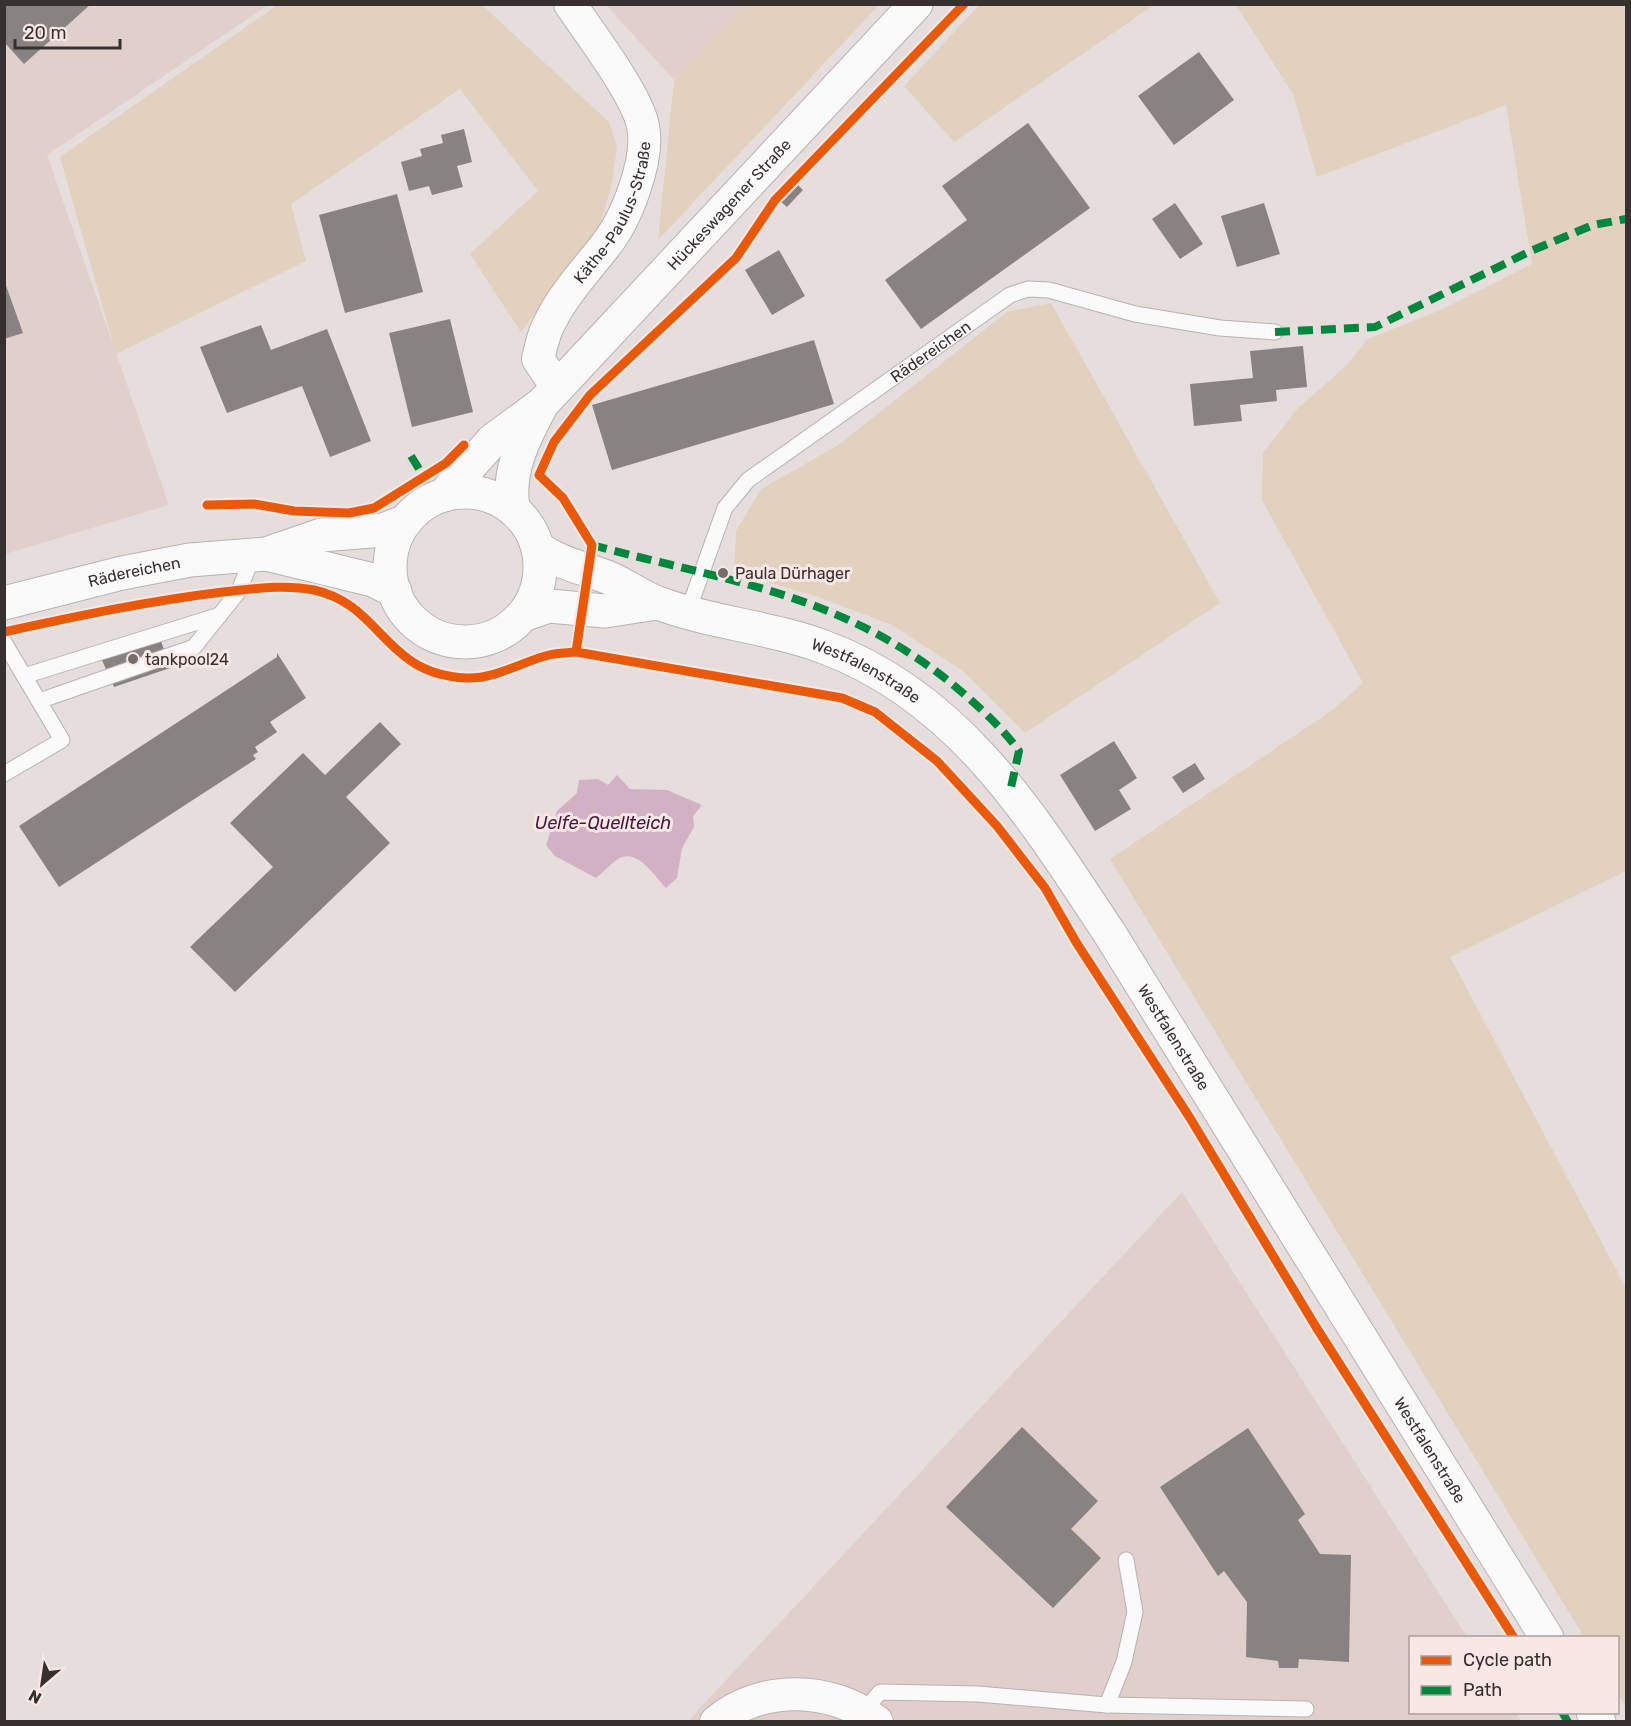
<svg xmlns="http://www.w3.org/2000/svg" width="1631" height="1726" font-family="Rubik,sans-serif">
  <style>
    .built { fill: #e1cfcc }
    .green { fill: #e1d1be }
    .water { fill: #d2b1c4 }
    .building { fill: #888281 }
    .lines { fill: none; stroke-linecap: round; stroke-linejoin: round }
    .lane-casing { stroke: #b8b2b1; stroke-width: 17 }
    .street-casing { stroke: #b8b2b1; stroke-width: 34 }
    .primary-casing { stroke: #b8b2b1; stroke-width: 35 }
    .lane { stroke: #fbfafa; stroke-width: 15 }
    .street { stroke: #fbfafa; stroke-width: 32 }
    .primary { stroke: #fbfafa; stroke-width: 33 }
    .quiet { stroke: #00873e; stroke-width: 8; stroke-dasharray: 15 8; stroke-linecap: butt }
    .cycleway-casing { stroke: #f8e7e4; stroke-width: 13 }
    .cycleway { stroke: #e8590c; stroke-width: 9 }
    .poi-dot { fill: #746d6c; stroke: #f8e7e4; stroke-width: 2 }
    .labels { text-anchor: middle; stroke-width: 6; stroke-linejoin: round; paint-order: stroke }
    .street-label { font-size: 16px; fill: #36302f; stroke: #f8e7e4 }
    .poi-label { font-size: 16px; fill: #36302f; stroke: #f8e7e4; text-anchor: start }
    .water-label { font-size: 18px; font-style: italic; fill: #4a153a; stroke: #f8e7e4 }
  </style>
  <rect width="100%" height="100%" fill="#e6dedc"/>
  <path class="built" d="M5,5H268L47,155L169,505L5,554Z
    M606,5H746L674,80Z
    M1182,1192L1467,1637L1410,1638V1712L1515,1713L1521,1721L687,1722Z"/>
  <path class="green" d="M279,4L482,5L609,122L617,146L612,183L598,232L521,332L470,254L538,191L460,89L291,204L306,261L116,354L60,157Z
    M980,4H1154V5L954,142L904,86Z
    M746,5H879L658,240L674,80Z
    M1236,5H1626V871L1450,957L1626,1288V1708L1618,1693V1638L1584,1637L1110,859L1330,712L1363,683L1262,500L1263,453L1298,408L1346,366L1368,339L1443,309L1532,264L1506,105L1317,177L1293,94Z
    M1051,303L1220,603L1025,733L963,671L892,625L816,596L734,572L736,531L761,489L837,446L1007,312Z"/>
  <path class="water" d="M617,775L630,789L667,790L702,805L693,816L694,827L682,848L677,878L666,888C656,878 640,851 622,857C613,861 604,872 596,878L555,856L546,845L557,811L577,793L579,780L598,779L608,785Z"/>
  <path class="building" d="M4,4H91L24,64L4,42Z
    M1199,52L1234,100L1174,145L1138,96Z
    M1028,123L1090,208L921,329L885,280L967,220L942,186Z
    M464,129L472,162L457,166L463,187L432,195L429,186L409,191L401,162L422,156L420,149L443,143L441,135Z
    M798,185L803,190L787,207L781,202Z
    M397,194L423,292L345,313L319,215Z
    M1175,203L1203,244L1180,259L1152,219Z
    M1264,203L1280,254L1237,267L1221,216Z
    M779,250L805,296L772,315L745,270Z
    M4,280L23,333L4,339Z
    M450,319L473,412L412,427L389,333Z
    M261,325L271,350L327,329L371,441L330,457L302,386L227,413L200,347Z
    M814,340L834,404L612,470L592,405Z
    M1303,346L1307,387L1276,390L1277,401L1240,405L1242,421L1194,426L1190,384L1253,378L1250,351Z
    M157,629L170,668L114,687L97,649Z
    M277,653L306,698L270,722L277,732L255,747L258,752L253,755L256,759L59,887L19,826L207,703L277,657Z
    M380,722L401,744L346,797L390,843L235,992L190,947L273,867L230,823L303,753L325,775Z
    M1114,741L1137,778L1119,790L1131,809L1095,831L1060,775Z
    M1195,763L1205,779L1183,793L1172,777Z
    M1022,1427L1098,1501L1071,1529L1101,1558L1053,1608L946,1507Z
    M1248,1428L1305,1514L1298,1520L1320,1554L1351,1555L1349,1662L1299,1659L1298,1668H1279L1278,1661L1246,1657L1247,1602L1224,1571L1218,1576L1160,1487Z"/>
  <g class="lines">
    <g class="lane-casing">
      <g id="lane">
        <path id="s1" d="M688,611L725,508L748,480L1010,295L1028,289L1049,290L1135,314L1220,328L1275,332"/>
        <path d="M4,642L62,740L4,774"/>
        <path d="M24,676L220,615"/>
        <path d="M39,701L194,647L239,591L253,555"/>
        <path d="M1107,1705L1124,1662L1135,1612L1126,1560"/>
        <path d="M864,1711L880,1692L978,1694L1107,1705L1306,1709"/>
      </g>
    </g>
    <g class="street-casing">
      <g id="street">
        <path id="s2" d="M557,387L538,359C541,346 544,332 551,320C564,294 587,269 605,246C626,220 650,160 643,126C637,95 589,32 570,4"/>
        <path d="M716,1722C760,1684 833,1686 877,1722"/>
      </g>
    </g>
    <g class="primary-casing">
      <g id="primary">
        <circle cx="465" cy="567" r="75"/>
        <path id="s3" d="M444,495L493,440L542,404L916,4"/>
        <path d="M513,508C507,472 523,440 540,408"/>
        <path id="s4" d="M539,549C561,564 584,568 609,578C626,585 641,597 658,603C711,623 771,627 824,647C961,698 1033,818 1110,934L1547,1638"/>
        <path d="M266,554L373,580L395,591"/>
        <path id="s5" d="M4,603L122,573L190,560L266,554L321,535L383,530L406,521"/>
        <path d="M523,615L549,606L605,611L657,603"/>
        <path d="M1593,1712L1599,1722"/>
      </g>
    </g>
    <use href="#lane" class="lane"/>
    <use href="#street" class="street"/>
    <use href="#primary" class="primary"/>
    <path class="quiet" d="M1275,332L1375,327L1533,250L1593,225L1626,219
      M411,456L424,477
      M592,545C725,581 839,593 951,683C976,704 1000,725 1019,751L1010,792
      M1562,1712L1568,1722"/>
    <g class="cycleway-casing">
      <path id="cycleway" d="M207,505L254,504L294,511L349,513L374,508L446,463L464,445
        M4,632C77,616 149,601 223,592C252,589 285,584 314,590C383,605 383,674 466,678C496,679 521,662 549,655C557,653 567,653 576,652L842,698L875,712L937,761L997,826L1045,888L1076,942L1190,1118L1316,1327L1514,1638
        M576,652L592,545L563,498L539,475L554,442L590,395L736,258L775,200L964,4"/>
    </g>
    <use href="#cycleway" class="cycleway"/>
  </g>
  <g class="poi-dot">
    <circle cx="723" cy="573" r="6"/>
    <circle cx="133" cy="659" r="6"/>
  </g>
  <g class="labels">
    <g class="street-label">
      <text dy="6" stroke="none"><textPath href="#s3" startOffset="408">Hückeswagener Straße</textPath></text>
      <text dy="6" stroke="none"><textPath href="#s2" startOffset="201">Käthe-Paulus-Straße</textPath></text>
      <text dy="6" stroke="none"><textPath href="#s1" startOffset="369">Rädereichen</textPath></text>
      <text dy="6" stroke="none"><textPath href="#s5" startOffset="134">Rädereichen</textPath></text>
      <text dy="6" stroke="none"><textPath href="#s4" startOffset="351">Westfalenstraße</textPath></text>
      <text dy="6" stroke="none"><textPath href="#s4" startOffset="837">Westfalenstraße</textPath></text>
      <text dy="6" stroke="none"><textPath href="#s4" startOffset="1323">Westfalenstraße</textPath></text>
    </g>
    <g class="poi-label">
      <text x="735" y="579">Paula Dürhager</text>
      <text x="145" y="665">tankpool24</text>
    </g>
    <g class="water-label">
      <text x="603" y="829">Uelfe-Quellteich</text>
    </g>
  </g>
  <rect width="1631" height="1726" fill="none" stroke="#36302f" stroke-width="12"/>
  <rect x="1409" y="1636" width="210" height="78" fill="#f8e7e4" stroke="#aa9e9c" stroke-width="1.5"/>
  <rect x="1421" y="1656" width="30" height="9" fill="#e8590c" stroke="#aa9e9c" stroke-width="1.5"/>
  <text x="1463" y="1666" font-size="18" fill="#36302f">Cycle path</text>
  <rect x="1421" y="1686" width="30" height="9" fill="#00873e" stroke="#aa9e9c" stroke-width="1.5"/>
  <text x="1463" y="1696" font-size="18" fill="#36302f">Path</text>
  <g transform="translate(42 1684) rotate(209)" stroke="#f8e7e4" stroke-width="4.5" paint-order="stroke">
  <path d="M0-4.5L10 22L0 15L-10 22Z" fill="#36302f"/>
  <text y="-9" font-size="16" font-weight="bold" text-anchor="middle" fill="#36302f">N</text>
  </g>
  <path d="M15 39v9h105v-9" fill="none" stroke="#36302f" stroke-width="3"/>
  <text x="24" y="39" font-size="18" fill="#36302f" stroke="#f8e7e4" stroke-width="4.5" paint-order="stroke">20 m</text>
</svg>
